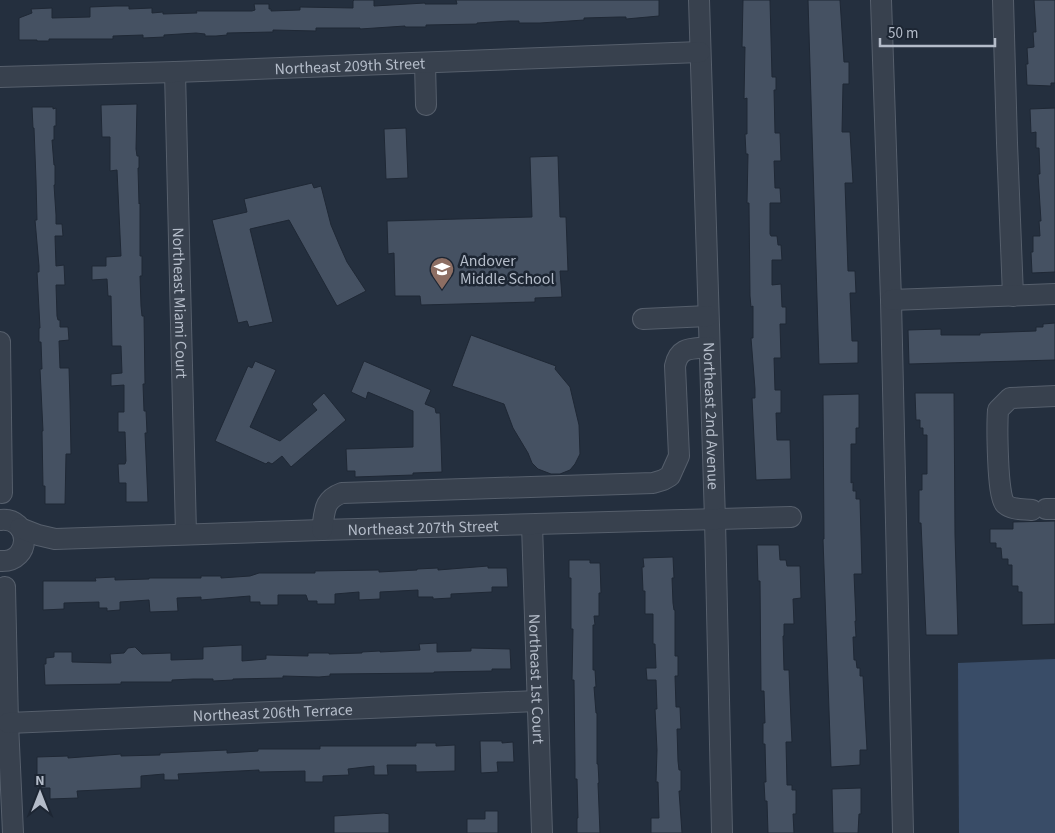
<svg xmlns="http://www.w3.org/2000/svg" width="1055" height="833" font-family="'Source Sans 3',sans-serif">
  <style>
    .water { fill: #394c67 }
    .building { fill: #455162; stroke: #1f2835 }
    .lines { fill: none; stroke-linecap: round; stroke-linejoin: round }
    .minor-casing { stroke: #565f6c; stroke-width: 22 }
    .minor { stroke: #38414e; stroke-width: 20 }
    .labels { text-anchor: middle; stroke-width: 5; stroke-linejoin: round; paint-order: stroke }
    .street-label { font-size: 16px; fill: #b4bcc9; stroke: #1d2633 }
    .poi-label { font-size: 16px; fill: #b4bcc9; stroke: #1d2633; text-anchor: start }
  </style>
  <rect width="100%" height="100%" fill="#242f3e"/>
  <path class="water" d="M1055,659V833H959L958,663Z"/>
  <path class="building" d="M354,0H374V6L425,3V4H457L456,0H659V16L626,19V17H619L584,18V20L540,23H519V21H509L477,23V24L426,25V27H405V26L360,29V28H316V31L273,30V32L227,33V35L216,36H205V34L196,33L164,35V37L143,38V35L113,36V39H49V41H37V40H19V18L32,13L31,9L52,8V18L90,17V7L115,6H129V9L152,8V13L163,12V14L197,13L196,11H252L255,10L254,4H269V9H271V11L300,10V7L353,8V1Z
    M743,0H770L772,77H776V90H774L775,133H780L781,161H774L775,188H780L781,203H770V234L771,236H777L778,245H781L782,260H772V285L781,284L782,307H786V324H780L781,358H774L775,390H781V413H776L777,440H790L791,479L756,480L752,398H755V389L751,338H753V306L751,307L750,296L749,203H747L748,154H746L745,134H747V98L744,99L745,47H742Z
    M808,0H840L844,62H849V84H843L842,132H850L853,183H845L848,271H855L856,293H850L852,341H858V363L819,364Z
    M1034,0H1055V83H1051V86L1027,85L1026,64H1028L1027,48L1034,47L1033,32H1036Z
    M137,104L136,149L137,156H139V168H138L139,204L140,203V256H142V276H140L141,306L142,316H144L145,384H143L144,411H146L147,433H145L148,502H126V483H119L118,464H125L126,461L125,432H118V412H124V385L111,386V374L122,373L121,346H112L111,296H108L107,279L92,280V266H106V257L121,256L117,170L110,171V137H102L101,105Z
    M32,107H53V109L56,108V126H54V140H52L54,165H55V185H54L56,215V224H62L63,236H55L56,266L64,265L65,285H56L57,316L58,320H60V327H68L69,340L59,341L60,368H69L70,401L71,454H66L65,504H45V486H43L42,431H43L40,369H42L41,342H39V328H40L37,272H39V266L35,220H37L36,180L34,128H33Z
    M1055,108V272L1032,273L1031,252H1033V236H1040L1039,221H1041L1038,174H1040L1039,148H1036V132L1031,133L1030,109Z
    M406,128L408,178L386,179L384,129Z
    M558,156L560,217H566L568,271H560L562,297L535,298V302L421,305L420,296H395L394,253L388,254L387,221L532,217L530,157Z
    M312,183L314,188L321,186L331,225L339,244L347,262L366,291L337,306L289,220L250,229L273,322L249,327L247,321L238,323L212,220L247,212L244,199Z
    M1055,323V360L909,364L908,330L941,329V335H980V333L1036,331V327H1043V324Z
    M471,335L556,366L555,369L570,387L579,425L580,454L575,464L570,470L560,474H551L538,469L532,463L528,453L513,428L504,404L452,386Z
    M255,361L276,370L250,427L280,441L317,410L312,404L324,393L346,420L291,467L282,456L272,464L268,462L266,464L215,441L248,366L252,368Z
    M364,361L431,390L425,404L435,408L436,413H440L442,472L413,473V475L355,477V471H347L346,449L413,447V411L368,392L366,399L351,392Z
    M915,393H954L955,535L958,635H926L921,523H919V490H922V474H927V435H923V428H920V420H916Z
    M859,394V428H856V444H851V483L853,482V491H856V499H860L862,574H854L856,621H855L856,637H853L854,660H856L857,668H860V676H863L867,750H860V765L831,767L823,539H824L823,395Z
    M1055,521V624L1022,625V592H1018V586H1012V565H1008V559H1002L1001,548H996V543H990V529H1013V522Z
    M757,545H779L780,560H786L787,566H800L801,598L793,599L794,624H784V636H783L784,670H789L791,722L792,742H786L787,785H792V790H796V814H793L794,833H768L767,801H765L764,782H766L765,744H763V723H765L764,691H761L760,581H758Z
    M673,557L674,578H672L673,603L674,610H675V656H678V676H675L676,707H680L681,729H677L678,761L679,770H681V791H679L682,833H651V818H659L658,782H656L657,750L655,709H657L656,680H647L646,668H656L655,644H653V614H645V591H643L642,567H644L643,558Z
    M569,560H590V563H600L601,593H599V616H594L595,625H593V670H595L596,687H594L596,713H597V764H598L599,783H598L600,833H577V818H578L577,779H575V764L574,680H572L573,629H571V578H569Z
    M488,566V568H507L508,587H492V592L451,594V598L433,599V597H418V590L380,592V599L359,600V592L335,594V604H317V601H308L306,595H278V605H260V602H250V596L201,600V597L177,598L178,611L150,612L149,600L120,602V610L107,611V608H99V602L64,603V609L43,610V581H96L95,578L115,577V580L149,579V578H201V576H221V578L250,576L259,573H315V571L379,570V572L417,570V569L438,568V570Z
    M437,643V652L471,651V648L510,649L511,669H492V671L434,672V673L330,674V676L319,677L283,676V678L233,679V680L213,681V679H193L172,680V682H121V684L45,685L44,664H46V658L54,657V652H72V662L111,663L110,654L124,653L128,648L135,647L142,654L171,653V660L203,659V647L242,645V661L266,659V655L308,656V653H329V654L362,653V652L380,651V652L420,650L419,644Z
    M480,741H502V743L513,742L514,762H497L498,772L481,773Z
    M416,743H436V746L455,745V771L416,772V765H387L388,775H374V766L348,769L349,775L323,776V782H305V771L259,772V770L178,774L179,780H164V774L141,776V788L77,791L78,798L50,799V788H37V757L68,756V758L121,754V756L160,755V753L227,750V753L258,751V749H320V746H416Z
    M861,788V814H859L858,833H833L832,789Z
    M485,811H498V833H467V819H485Z
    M384,813L389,814V833H334V816Z"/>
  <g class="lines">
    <g class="minor-casing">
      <g id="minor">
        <path id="s1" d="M699,0L715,520L722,833"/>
        <path d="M881,0L891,300L903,833"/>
        <path d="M1003,0L1007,143L1013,296"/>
        <path d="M425,63L426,105"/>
        <path id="s2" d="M175,72L186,534"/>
        <path id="s3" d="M0,77L175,72L700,52"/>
        <path d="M891,300L1055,294"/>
        <path d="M643,319L708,316"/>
        <path d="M0,342L2,493"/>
        <path d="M1046,509H1055"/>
        <path d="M1032,510C1023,509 1012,510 1005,504C997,497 997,424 998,410L1010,398L1055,396"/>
        <path d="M0,520C31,516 33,563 0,561"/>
        <path id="s4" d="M532,525L542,833"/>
        <path id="s5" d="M20,528L38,535L55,539L322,530L791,517"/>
        <path d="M322,530C325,511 323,500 342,493L653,483L663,480L670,476L679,456L675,366C679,346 692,349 709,347"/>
        <path d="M5,587L8,723L13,833"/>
        <path id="s6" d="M8,723L537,701"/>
      </g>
    </g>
    <use href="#minor" class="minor"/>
  </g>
  <defs>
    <g id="school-pin" transform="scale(1.25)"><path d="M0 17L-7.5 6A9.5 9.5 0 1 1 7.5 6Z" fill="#8d6e63" stroke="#1d2633"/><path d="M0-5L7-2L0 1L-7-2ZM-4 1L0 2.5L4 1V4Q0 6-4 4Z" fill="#fff"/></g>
  </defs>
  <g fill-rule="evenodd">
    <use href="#school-pin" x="442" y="269"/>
  </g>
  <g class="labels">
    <g class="street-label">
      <text dy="6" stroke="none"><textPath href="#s3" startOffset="350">Northeast 209th Street</textPath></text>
      <text dy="6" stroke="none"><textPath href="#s2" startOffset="231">Northeast Miami Court</textPath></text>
      <text dy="6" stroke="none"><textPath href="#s1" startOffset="416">Northeast 2nd Avenue</textPath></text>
      <text dy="6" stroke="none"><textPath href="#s5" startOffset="405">Northeast 207th Street</textPath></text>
      <text dy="6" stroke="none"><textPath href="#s4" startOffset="154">Northeast 1st Court</textPath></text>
      <text dy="6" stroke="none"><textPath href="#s6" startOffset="265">Northeast 206th Terrace</textPath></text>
    </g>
    <g class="poi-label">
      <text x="460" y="266">Andover<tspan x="460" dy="18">Middle School</tspan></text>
    </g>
  </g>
  <g transform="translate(40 793)" stroke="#1d2633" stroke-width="4" paint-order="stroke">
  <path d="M0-4L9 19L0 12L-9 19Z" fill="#b4bcc9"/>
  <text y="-8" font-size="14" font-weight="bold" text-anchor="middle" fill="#b4bcc9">N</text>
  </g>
  <path d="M880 38v8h115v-8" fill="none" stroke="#b4bcc9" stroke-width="2.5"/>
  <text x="888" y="38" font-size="15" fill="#b4bcc9" stroke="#1d2633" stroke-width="4" paint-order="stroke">50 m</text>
</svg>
